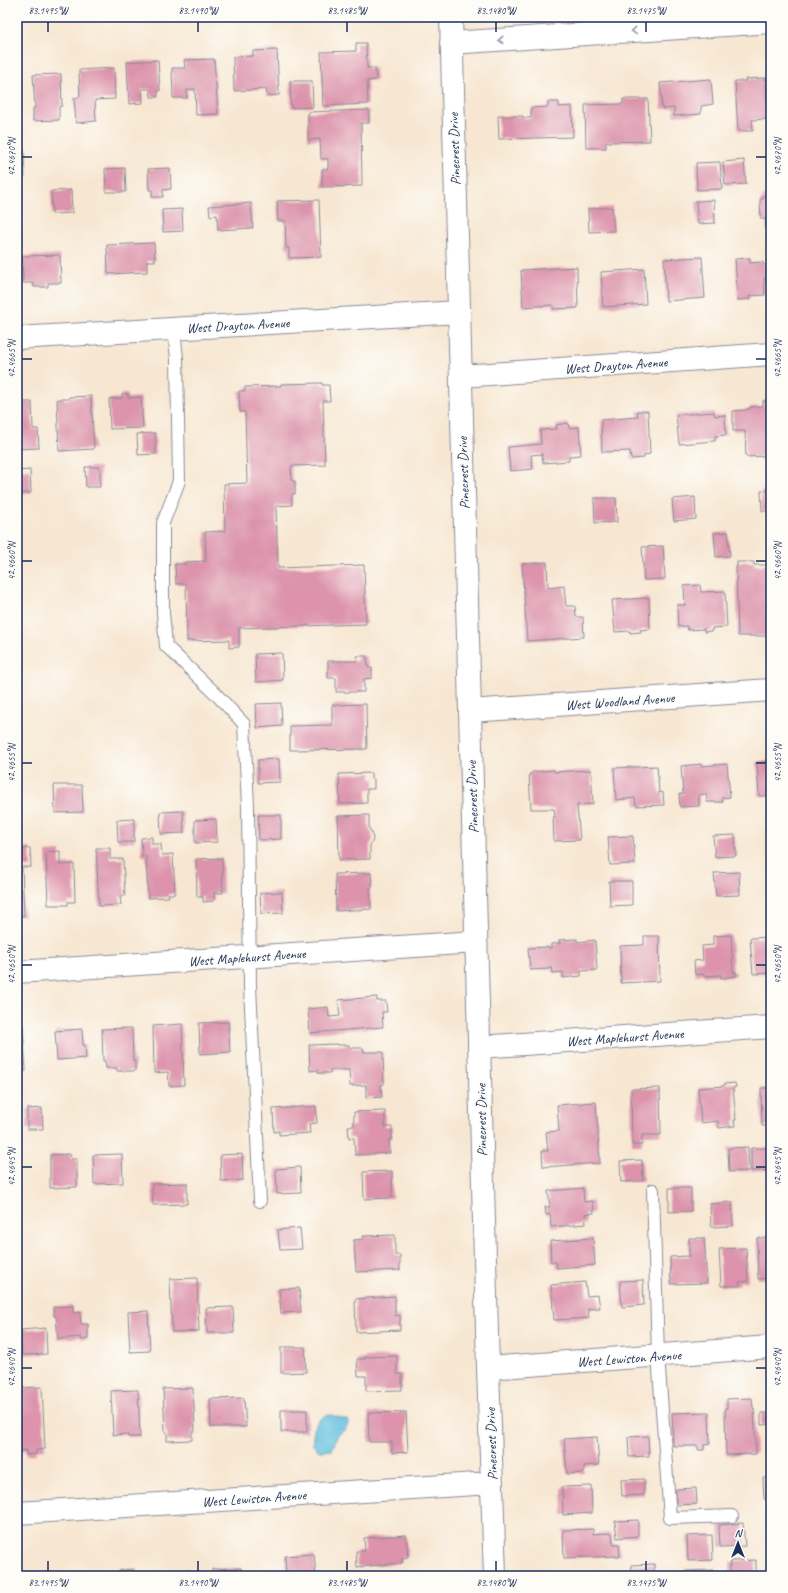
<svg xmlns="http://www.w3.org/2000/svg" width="788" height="1593" font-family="Caveat,sans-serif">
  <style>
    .water { fill: #60bfde; stroke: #3e779e }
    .building { fill: #dc93ab }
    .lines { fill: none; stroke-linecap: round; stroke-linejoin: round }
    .service-casing { stroke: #898b98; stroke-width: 14 }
    .minor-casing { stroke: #898b98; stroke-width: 24 }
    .tertiary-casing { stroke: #898b98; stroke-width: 24 }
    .service { stroke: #fff; stroke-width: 12 }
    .minor { stroke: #fff; stroke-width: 22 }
    .tertiary { stroke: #fff; stroke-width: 22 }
    .oneway { stroke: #8d97ae }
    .ticks { fill: none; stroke: #1b2f5e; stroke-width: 1.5 }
    .labels { text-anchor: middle; stroke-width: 3; stroke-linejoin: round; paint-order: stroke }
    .street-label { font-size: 14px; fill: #1b2f5e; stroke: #fdfcf7 }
    .neatline { fill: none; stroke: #1b2f5e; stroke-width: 1.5 }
    .ticks-label { font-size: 10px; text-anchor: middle; fill: #1b2f5e }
  </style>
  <rect width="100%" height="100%" fill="#fdfcf7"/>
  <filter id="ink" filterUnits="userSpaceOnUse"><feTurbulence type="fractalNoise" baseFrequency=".025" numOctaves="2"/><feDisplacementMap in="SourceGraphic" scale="8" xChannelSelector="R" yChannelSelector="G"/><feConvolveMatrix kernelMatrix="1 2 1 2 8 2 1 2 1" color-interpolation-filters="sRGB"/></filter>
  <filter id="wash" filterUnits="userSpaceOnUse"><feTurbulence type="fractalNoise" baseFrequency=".012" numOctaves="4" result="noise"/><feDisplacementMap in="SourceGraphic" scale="16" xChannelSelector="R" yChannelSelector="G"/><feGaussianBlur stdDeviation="0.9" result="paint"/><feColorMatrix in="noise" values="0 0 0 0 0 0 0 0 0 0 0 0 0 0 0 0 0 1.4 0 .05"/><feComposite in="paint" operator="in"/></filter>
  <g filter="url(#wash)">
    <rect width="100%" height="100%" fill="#f7e7d2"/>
    <path class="water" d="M332,1415L349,1421L345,1430L342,1431L337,1437L332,1450L319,1451L313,1445C312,1431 315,1415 332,1415Z"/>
    <g id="blocks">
      <path class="building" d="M356,43H366L367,68H375L376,80L367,81L368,104L323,106L321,52L356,51Z
        M277,50L279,95L267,96L266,89L234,91L233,57L253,56V51Z
        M214,59L218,114L196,115L195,89L187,90V98H173L172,68H185L184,60Z
        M158,60L160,91H158V97H151L150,89H142L143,103L129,104L127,62Z
        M114,68L115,99L95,100L96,121L76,123L74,98L80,97L79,70Z
        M61,74L62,106L59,107V120L33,121V108H35L33,75Z
        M766,78L768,119L752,120L753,131H738L735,81H746L745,79Z
        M711,79L713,104L701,106V114L674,116V108L662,109L660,83Z
        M290,81H312L313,107L291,108Z
        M623,99H648L650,141L606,142V148H586L585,105L623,104Z
        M548,102H559V107L572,106L573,137L499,139L498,116H523L524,118H531V108L548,107Z
        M369,110V123H361L362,186L322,187V169H328V159H321L320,139L308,140V112Z
        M17,150H24L25,177L17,178Z
        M744,160L746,184L725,185L723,162Z
        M720,162L722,189L697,190L696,163Z
        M125,168L126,192H106L105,169Z
        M170,168L171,189L163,190V197H152V190H149L148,169Z
        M71,190L72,213L52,214L51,191Z
        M762,196H771V230L767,231L766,221L765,219H761L760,199H763Z
        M319,200L321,257L289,258V248H286L285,221H278L277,201Z
        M714,200L715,223L698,224L696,201Z
        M251,203L253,228L218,230L217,215L210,216L209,206Z
        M612,207L614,231L589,232L588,209Z
        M182,209L183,231L163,232L162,210Z
        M154,243L155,261H147V272L108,274L107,245Z
        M60,255L61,283H48V287H34V283H23L22,256Z
        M702,257L705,298L666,301L664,259Z
        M750,258V263L763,262V265H771V277L764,278L765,295L749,296L750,299L738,300L735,259Z
        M577,267L578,308L553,309V305L523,307L521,270Z
        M644,269L646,304L603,307L601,272Z
        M322,383V385H329L330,401H323L325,465L291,466L292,481H295V494H292V505L276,506L278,568L364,565L366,624L239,628V647L229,648V640L187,641L186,584H176L175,564H185V562L206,561L205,532L225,531L224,484L247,483L245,412H240L239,391H245V387L281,386V384Z
        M122,394H128V398L141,397L143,428L110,429L109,399L122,398Z
        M91,396L94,449L59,451L57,399H69V397Z
        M766,399H771V449L767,450V456L746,457L745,431H733V411L746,410V409H750V407L763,406V401H766Z
        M17,402H32L33,429H38L39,448L17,449Z
        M637,411H648L650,454L644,455V458L631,459L630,451L602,452L601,420L638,417Z
        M714,412L715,416L725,415L726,435L715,436V441L679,444L676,415Z
        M568,423L569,428L579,427L581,455L569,456V461L543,463L542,454L531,455L533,469L510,471L508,447L541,444L540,430L557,429L556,425Z
        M155,433L156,454L138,455L137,434Z
        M85,467H100V487H86Z
        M30,470L31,493H17V471Z
        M771,490V511H762L761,491Z
        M695,497L696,519L674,521L672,499Z
        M594,498H616L617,522L595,523Z
        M728,532L730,556L716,557L714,533Z
        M663,546L665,579L644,580L642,547Z
        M547,562L548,588L564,586L566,606H575L576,617H583L584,637L527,641L522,564Z
        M737,562H754V565H770L771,636H738L736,567H737Z
        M700,585L701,592L725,591L727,627L712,628V631L704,632V629L688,630L687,626L678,627L677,605H685L684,586Z
        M649,598L650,629L640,630L641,632L630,633V631L615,632L612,600Z
        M282,653L283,680L256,682L255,654Z
        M357,656H367L368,668H372V678L364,679V692H336V678H328V661H357Z
        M281,703L282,726L257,728L256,704Z
        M366,704L367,749L290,750V726L332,725V705Z
        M279,759L280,782L258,783V760Z
        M771,761V796H759L757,762Z
        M701,764V766L727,764L730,797L722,798L723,802H707L706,794L699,795V806L680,807L679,794H683L681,766Z
        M657,766L659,793L663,792L664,805L636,806L635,798L616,800L614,768Z
        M554,770V772L591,770L593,804L577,805L580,840L554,841L553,817H555L554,809H531L529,774H532V772Z
        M371,773V779H374V789H367V803L340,804L339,774Z
        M54,785H82L83,812L55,813Z
        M183,811L184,833L161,834L160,812Z
        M258,815H281V839L259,840Z
        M369,815V828L372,833L373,840L370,845V859L339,860L338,816Z
        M134,819V842H118L117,820Z
        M216,819L217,842L195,843V820Z
        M735,835L736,856L715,857L713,836Z
        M633,836L635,864L610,865L608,837Z
        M152,837V844H161L162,855L173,854L175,894H168L169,897L148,898L146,856H142L141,838Z
        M30,848L31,867H22L24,916H17V849Z
        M96,848H110V859H123L125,896H120L121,905L99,906Z
        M60,851V865L74,864L75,902H68V905H48L46,852Z
        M222,858L223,893H214V901L203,902V897H197L196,859Z
        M739,872L740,895L716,896L714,873Z
        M371,873L372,888H370L371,909L336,911L335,874Z
        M609,881H632V905L610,906Z
        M282,892L283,913L261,914L260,893Z
        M731,935L733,972H736V976L721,978V975L704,976L703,974L695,975L694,961L703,960L702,946L713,945V936Z
        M644,936H659L660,981L621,983L620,946L644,945Z
        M771,937V973L753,974L750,938Z
        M577,939V942L595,940L597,970L581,971V976L563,978V972L553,973L552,968H549V969L530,970L528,948L548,947V948H551V944L560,943L559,940Z
        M377,997V1001H386L387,1012H382L383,1027L310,1033L308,1009L328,1007L329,1017L340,1016L338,1000Z
        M228,1022L230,1052L200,1054L199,1023Z
        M182,1024L184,1085L169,1086L168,1072L154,1073L153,1026Z
        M17,1026H23L26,1071L17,1072Z
        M132,1028L133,1061H135V1071H117V1068H106L105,1061H103L102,1029Z
        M82,1029L83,1045H85L86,1058L57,1060L55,1031Z
        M338,1044V1045H349L350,1048H363L364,1052H383L384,1084L381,1085L382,1097L366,1098V1085L350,1086L349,1070H330V1073H318V1070L310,1071L309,1045Z
        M735,1083L736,1087L733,1088L736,1120H734L735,1126L719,1128L718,1121L701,1123L698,1088L724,1086V1084Z
        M660,1088L661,1135H642V1145H632L631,1089Z
        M761,1088H771V1126H762Z
        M596,1102L600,1163L543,1167L542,1151H548L546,1132L559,1131L557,1105Z
        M316,1106L317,1123L309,1124L310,1133L279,1135V1131L274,1132L273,1109Z
        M42,1108L43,1129H27V1109Z
        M385,1111V1127H392V1139H389L390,1153L355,1155L354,1138H349L348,1126H354V1112Z
        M748,1147L749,1171L729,1172L728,1148Z
        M751,1148H771V1170L751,1171Z
        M70,1154L71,1159H77V1187L50,1188V1155Z
        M122,1154L123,1183L94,1184L93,1155Z
        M242,1154L243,1180L221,1181L220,1155Z
        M642,1160L643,1181L621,1182L620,1161Z
        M300,1167L301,1193L277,1194L276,1169Z
        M392,1171V1198L364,1199L363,1172Z
        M187,1183V1204L153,1205L152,1184Z
        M583,1188L584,1202L593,1201L594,1213L585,1214L586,1224L551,1227L550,1214L546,1215L545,1207H550L548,1191Z
        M669,1188H691V1211L669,1212Z
        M732,1202L733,1226L711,1227L710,1204Z
        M300,1228L302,1249L280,1250L278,1230Z
        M395,1235V1255H400V1270L356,1272L354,1240L363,1239V1236Z
        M593,1238L595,1265L557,1268L556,1262H551L550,1241Z
        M689,1238H704L707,1283L671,1284L670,1257L689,1256Z
        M757,1238H771V1278L758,1279Z
        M746,1248L748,1281L739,1282L740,1286H721L719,1249Z
        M197,1278L199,1331L172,1332L170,1279Z
        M643,1280L644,1305L622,1307L620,1281Z
        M585,1282L587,1296L598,1295L600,1308L588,1309L589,1318L554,1320L551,1285Z
        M299,1288L301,1312L281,1313L279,1289Z
        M395,1296V1316L400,1315V1330L356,1332L355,1299Z
        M73,1306V1313L80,1312L81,1324H88V1339L81,1340V1337L58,1339L56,1316H54L53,1307Z
        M233,1307L234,1333H207L206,1308Z
        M148,1311L150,1351L130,1352L128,1312Z
        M46,1328L47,1354L22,1355L21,1330Z
        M281,1347H305L306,1372L281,1373Z
        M397,1356V1374H402V1390L366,1391V1376H358L357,1359H365V1357Z
        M42,1387L45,1449L36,1450V1454L26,1455V1450L18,1451L17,1443V1388Z
        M193,1388L195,1431H192V1440L167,1441V1432H165L163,1389Z
        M138,1390L140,1437H128L127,1434L113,1435L111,1391Z
        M244,1398L246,1427H211L210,1399Z
        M752,1398L753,1408H754L756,1454L726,1455L725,1408H727V1399Z
        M281,1410H307V1432H281Z
        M406,1412L408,1452L392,1453V1442H369L368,1413Z
        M709,1412L710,1444L704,1445V1450H698V1446H673L672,1413Z
        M761,1413H771V1424L761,1425Z
        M648,1436L649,1456L629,1457L628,1437Z
        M597,1437L599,1465L584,1466V1473L567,1474L564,1439Z
        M763,1478H771V1499H764Z
        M644,1479V1495L622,1496L621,1480Z
        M591,1486L592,1513L563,1515L562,1487Z
        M696,1488L697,1504L676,1505V1489Z
        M638,1520V1536L617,1538L615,1521Z
        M743,1523L745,1546L720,1547L719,1525Z
        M593,1529V1534L612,1533L613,1544H619L620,1556L564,1558L563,1530Z
        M406,1535L408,1557L402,1558V1563L357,1567L356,1551H365L364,1538Z
        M712,1535L713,1560L688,1561L687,1536Z
        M314,1554L316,1576H286L285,1556Z
        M756,1560V1576H730V1561Z
        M654,1564V1576H631V1565Z
        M241,1568L242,1576H212V1569Z
        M134,1569L135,1574H148V1576H120L119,1570Z
        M190,1570L191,1576H162V1572Z
        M713,1570L714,1576H684V1571Z
        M74,1572H92V1576H74Z"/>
    </g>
  </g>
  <g filter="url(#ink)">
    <use href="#blocks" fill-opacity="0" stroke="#898b98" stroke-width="1"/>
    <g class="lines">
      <g class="service-casing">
        <path id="service" d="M174,329L177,359L179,481L163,523V613L166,646L215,693L244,724L248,806L250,986L260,1201
          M653,1190L658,1356L670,1518L732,1516"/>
      </g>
      <g class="minor-casing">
        <path id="minor" d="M451,43L771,22
          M461,376L771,354
          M470,711L771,690
          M17,972L476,942
          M479,1047L771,1027
          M488,1368L771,1347
          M17,1513L492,1483"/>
      </g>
      <g class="tertiary-casing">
        <path id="tertiary" d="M451,17L488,1368L495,1576
          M17,338L459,312"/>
      </g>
      <use href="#service" class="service"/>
      <use href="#minor" class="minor"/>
      <use href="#tertiary" class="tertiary"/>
    </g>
    <defs><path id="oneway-chevron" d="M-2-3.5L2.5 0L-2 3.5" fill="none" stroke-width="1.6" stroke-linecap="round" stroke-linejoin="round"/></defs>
    <g class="oneway">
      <use href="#oneway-chevron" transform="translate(634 31) rotate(176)"/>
      <use href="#oneway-chevron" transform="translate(501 40) rotate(176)"/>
    </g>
  </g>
  <path class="ticks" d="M48,22V32M198,22V32M347,22V32M496,22V32M646,22V32M22,157H32M756,157H766M22,359H32M756,359H766M22,561H32M756,561H766M22,763H32M756,763H766M22,965H32M756,965H766M22,1167H32M756,1167H766M22,1368H32M756,1368H766M48,1561V1571M198,1561V1571M347,1561V1571M496,1561V1571M646,1561V1571"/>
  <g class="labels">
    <g class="street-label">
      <text transform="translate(454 149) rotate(-92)" y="5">Pinecrest Drive</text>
      <text transform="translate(238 325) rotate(-3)" y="5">West Drayton Avenue</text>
      <text transform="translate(616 365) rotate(-4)" y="5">West Drayton Avenue</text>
      <text transform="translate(463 473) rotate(-92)" y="5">Pinecrest Drive</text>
      <text transform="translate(620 701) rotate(-4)" y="5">West Woodland Avenue</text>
      <text transform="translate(472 797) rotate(-92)" y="5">Pinecrest Drive</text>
      <text transform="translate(247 957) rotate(-4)" y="5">West Maplehurst Avenue</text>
      <text transform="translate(625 1037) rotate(-4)" y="5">West Maplehurst Avenue</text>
      <text transform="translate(481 1120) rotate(-91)" y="5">Pinecrest Drive</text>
      <text transform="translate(629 1358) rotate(-4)" y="5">West Lewiston Avenue</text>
      <text transform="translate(491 1444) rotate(-92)" y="5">Pinecrest Drive</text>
      <text transform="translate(254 1498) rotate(-4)" y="5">West Lewiston Avenue</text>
    </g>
  </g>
  <rect width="788" height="1593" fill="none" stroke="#fdfcf7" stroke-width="44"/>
  <g transform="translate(738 1543)" stroke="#fdfcf7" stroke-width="3" paint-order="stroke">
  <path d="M0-3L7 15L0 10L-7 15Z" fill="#1b2f5e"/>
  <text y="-6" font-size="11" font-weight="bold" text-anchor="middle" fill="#1b2f5e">N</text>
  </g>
  <rect x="22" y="22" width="744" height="1549" class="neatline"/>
  <g class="ticks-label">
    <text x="48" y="14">83.1495°W</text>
    <text x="198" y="14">83.1490°W</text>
    <text x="347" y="14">83.1485°W</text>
    <text x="496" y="14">83.1480°W</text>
    <text x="646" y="14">83.1475°W</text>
    <text transform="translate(11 157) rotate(-90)" y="4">42.4670°N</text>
    <text transform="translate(777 157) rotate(-90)" y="4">42.4670°N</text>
    <text transform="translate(11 359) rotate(-90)" y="4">42.4665°N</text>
    <text transform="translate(777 359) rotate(-90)" y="4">42.4665°N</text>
    <text transform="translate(11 561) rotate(-90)" y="4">42.4660°N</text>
    <text transform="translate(777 561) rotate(-90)" y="4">42.4660°N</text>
    <text transform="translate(11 763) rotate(-90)" y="4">42.4655°N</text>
    <text transform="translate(777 763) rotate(-90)" y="4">42.4655°N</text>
    <text transform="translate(11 965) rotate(-90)" y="4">42.4650°N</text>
    <text transform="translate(777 965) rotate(-90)" y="4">42.4650°N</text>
    <text transform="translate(11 1167) rotate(-90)" y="4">42.4645°N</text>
    <text transform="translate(777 1167) rotate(-90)" y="4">42.4645°N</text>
    <text transform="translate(11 1368) rotate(-90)" y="4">42.4640°N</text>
    <text transform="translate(777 1368) rotate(-90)" y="4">42.4640°N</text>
    <text x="48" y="1586">83.1495°W</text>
    <text x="198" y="1586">83.1490°W</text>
    <text x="347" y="1586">83.1485°W</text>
    <text x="496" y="1586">83.1480°W</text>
    <text x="646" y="1586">83.1475°W</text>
  </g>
</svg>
